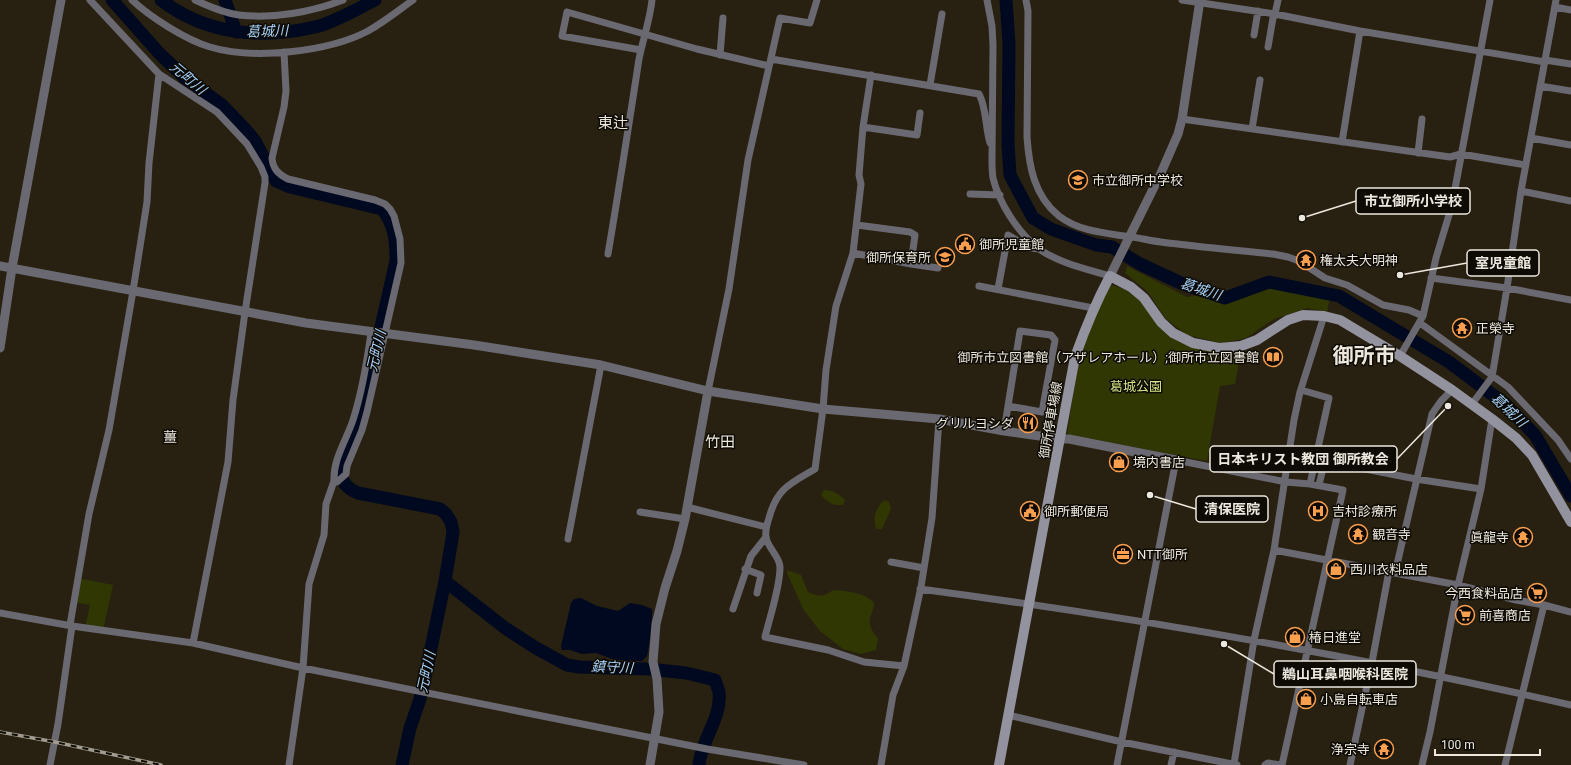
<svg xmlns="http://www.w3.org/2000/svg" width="1571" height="765" font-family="Roboto,'Noto Sans JP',sans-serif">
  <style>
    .green { fill: #303703 }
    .water { fill: #00091f }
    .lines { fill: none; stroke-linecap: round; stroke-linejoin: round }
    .river { stroke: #00091f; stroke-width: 13 }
    .minor { stroke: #6a6971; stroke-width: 7 }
    .tertiary { stroke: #6a6971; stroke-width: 9 }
    .secondary { stroke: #93929f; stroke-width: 10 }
    .rail-casing { stroke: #a19c8f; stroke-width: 3.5 }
    .rail { stroke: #0e0b05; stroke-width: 2; stroke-dasharray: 6; stroke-linecap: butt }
    .labels { text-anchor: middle; stroke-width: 3; stroke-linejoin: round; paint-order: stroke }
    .poi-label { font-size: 13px; fill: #ece8de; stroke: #0e0b05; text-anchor: start }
    .park-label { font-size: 13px; fill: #d2e483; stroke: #0e0b05 }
    .street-label { font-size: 13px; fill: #ece8de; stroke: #0e0b05 }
    .water-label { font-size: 14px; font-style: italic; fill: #a7d2fc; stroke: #0e0b05 }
    .neighbourhood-label { font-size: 14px; fill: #ece8de; stroke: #0e0b05 }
    .quarter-label { font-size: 15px; fill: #ece8de; stroke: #0e0b05 }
    .town-label { font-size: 21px; font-weight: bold; fill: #ece8de; stroke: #0e0b05 }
    .leader { fill: none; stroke: #ece8de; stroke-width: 1.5 }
    .callout-dot { fill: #ece8de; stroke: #0e0b05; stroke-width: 1.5 }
    .callout { fill: #0e0b05; stroke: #ece8de; stroke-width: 1.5 }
    .callout-label { font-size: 14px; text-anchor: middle; font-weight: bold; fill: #ece8de }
  </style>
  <rect width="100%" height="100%" fill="#282111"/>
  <path class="green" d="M1127,266L1187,297L1201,295L1232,301L1247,289L1290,285L1330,298L1327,312L1307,308L1274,319L1246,338L1221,343L1187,335L1165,318L1148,292L1125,273Z
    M1111,285C1142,292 1143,310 1163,330C1182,351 1215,352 1241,351L1235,384L1220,386L1207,461L1067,434L1079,358L1101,302Z
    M824,490C833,490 839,494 845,500L843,505C833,506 827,502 821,495Z
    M884,500L889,502L891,509L882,529H876C873,516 875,510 884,500Z
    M787,570L801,575L808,592C819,597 823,597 833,590C846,591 864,592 874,603C874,609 872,612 870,618C868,626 874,633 878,639L876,650L861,654L843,649L820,631L803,609L787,573Z
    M78,578L113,585L103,630L85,627L90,605L74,602Z"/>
  <path class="water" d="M581,598L597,606L618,611L630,603L642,605L652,609C653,615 649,651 647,656C646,657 644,659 642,661L615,660L596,653L582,654L570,650H562L561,646L571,603L574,599Z"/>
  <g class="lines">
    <path class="river" d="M112,0L159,53L185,78L222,105L246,130L255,141L276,181L290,187L382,209C395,225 396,241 396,261L362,411C360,418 359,426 356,432C347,453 327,481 358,493L440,509L446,514L451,522L453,531L452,539L445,581L424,682L420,699L410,728L402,765
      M161,0C207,35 263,40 319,26C338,20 357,9 375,0
      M225,0L236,32
      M1006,0L1009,44L1008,144L1010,175L1033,218L1051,229L1096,245L1112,247L1140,264L1183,284L1225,298L1269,282L1339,296L1449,362L1505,404L1535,435L1571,496
      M445,581L505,628L536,648L567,665L579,667L649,669L686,673L715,680C716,684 718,688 719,692C722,718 701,740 699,765"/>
    <path class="minor" d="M90,0L159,74L217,112L233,129L247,144L261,167L265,177V183L245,312L233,400L228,462L193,643
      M132,0C150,17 186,40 210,47C253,60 328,52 368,31C384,22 399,10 413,0
      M195,0C208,6 224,13 239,15C273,19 312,12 343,0
      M987,0L992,26L993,45L992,159C992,165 992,172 993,178C999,203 1018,233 1039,249C1059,263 1087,269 1110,276
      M1026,0L1028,11L1027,137C1029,166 1034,196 1059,216C1080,232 1106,233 1131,237C1141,238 1151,241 1161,242C1198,247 1235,250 1273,254L1288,257L1299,261L1325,278L1347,285L1383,305L1409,310L1423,316
      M1182,0L1275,14L1360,31L1545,62
      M1555,7L1571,10
      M1254,35L1258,11
      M1268,47L1273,18L1275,14L1278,0
      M641,50L562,36L567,12L697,49L769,66
      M284,52L286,91L284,107L272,158C273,169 278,174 288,179L375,200L385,204L390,209L394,216L400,239L401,263L367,412L362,430L347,466L346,474L337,482L334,481L326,504L324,535L309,584L303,668L289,765
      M720,55L723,18
      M771,59L979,94C987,109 985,127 990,143
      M1545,60L1571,64
      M871,75L863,127L859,175L861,184L853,253L836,306L826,370L823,409L815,469C790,484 777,488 769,518C767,524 765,531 766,537C767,547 780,557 780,567C780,588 770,616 765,637L828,650L864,662L904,666
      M930,85L942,14
      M1540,86L1571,91
      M1182,119L1450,157L1461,154L1526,165
      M863,127L917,135L920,113
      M1252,129L1260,80
      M1531,138L1571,145
      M1342,142L1360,31
      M1418,153L1422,119
      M1521,191L1571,201
      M970,194L1000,195
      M853,253L911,264L915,235L910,232L857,225
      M608,254C619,189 629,124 639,59C643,39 650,20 652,0
      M911,264L938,268
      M1431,278L1507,288L1571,300
      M979,286L1093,308
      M998,289L1008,235L1030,248L1039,249
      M1420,323L1508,387L1558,440L1571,459
      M1400,356L1423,316L1436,258L1452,205L1490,0
      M1301,390L1329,398L1310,484
      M708,391L729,289L748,160L780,18L810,23L817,0
      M1472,404L1492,377L1507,288L1521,191L1556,0
      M1004,431L1020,331L1051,335L1055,340L1042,412L1008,406
      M1315,459L1416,479L1481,489
      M334,481C333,459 346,441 353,420C362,392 367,362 371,333
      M1319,485L1325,460
      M687,507L766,527
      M640,512L685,519
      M568,539L601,365
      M1274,550L1458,585L1516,600L1544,605L1571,612
      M891,562L924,568
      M745,569L761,575L757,593
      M1395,573L1432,414L1441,401L1452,390
      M920,589C1139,618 1356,656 1571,705
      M733,609L751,556L766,537
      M0,613L72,626L193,643L303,668L707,749L804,765
      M70,625L89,514L109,430L133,291L147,202L149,163L159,74
      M1008,715L1122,742L1237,765
      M1234,764L1254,640L1274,550L1294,420L1300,392L1324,316
      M50,765L58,724L72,626
      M881,765L893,695L904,666L921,587L932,518L939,419
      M1117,765L1176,460L1286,482L1310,484L1343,490L1282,765
      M1171,765L1174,752
      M1265,765L1268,763L1280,765
      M1350,765L1372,662L1389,571
      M1422,765L1430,732L1458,585L1481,489L1492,419
      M1505,765L1544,605"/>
    <path class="tertiary" d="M0,266L306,323L474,345L601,365L708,391L823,409L939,419L1004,431L1061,439H1069L1176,460
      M1110,276L1161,173L1178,134L1182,119L1200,0
      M0,348L12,268L61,0
      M650,765L659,712L657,679L653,662L656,624L665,588L677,551L685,519L708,391"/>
    <path class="secondary" d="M999,765L1075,357C1085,329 1096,302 1110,276L1131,287L1144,298L1161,322L1173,333L1193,343L1219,348L1241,346L1257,340L1288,320L1303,315L1324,316L1340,320L1400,356L1452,390L1492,419L1516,438L1532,455L1571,522"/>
    <g class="rail-casing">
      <path id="rail" d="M0,732L55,742L161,765"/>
    </g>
    <use href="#rail" class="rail"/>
  </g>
  <defs>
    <g id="school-ring" transform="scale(1)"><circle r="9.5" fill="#0e0b05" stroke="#fa9f4e" stroke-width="1.5"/><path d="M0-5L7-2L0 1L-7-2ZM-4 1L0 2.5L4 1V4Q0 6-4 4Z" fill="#fa9f4e"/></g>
    <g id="civic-ring" transform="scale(1)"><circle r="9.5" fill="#0e0b05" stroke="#fa9f4e" stroke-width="1.5"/><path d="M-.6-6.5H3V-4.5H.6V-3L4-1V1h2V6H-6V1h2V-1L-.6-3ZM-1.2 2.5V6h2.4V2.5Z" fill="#fa9f4e"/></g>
    <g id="temple-ring" transform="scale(1)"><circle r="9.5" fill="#0e0b05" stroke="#fa9f4e" stroke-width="1.5"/><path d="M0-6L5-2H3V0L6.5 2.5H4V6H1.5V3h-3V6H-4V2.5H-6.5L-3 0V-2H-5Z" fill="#fa9f4e"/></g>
    <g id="library-ring" transform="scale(1)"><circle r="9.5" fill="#0e0b05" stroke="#fa9f4e" stroke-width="1.5"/><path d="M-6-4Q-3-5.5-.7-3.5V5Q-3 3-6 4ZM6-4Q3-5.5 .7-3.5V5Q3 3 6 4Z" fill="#fa9f4e"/></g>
    <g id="restaurant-ring" transform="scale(1)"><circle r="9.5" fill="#0e0b05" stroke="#fa9f4e" stroke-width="1.5"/><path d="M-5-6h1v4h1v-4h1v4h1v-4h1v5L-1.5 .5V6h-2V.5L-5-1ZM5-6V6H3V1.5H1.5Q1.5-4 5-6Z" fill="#fa9f4e"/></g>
    <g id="shop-ring" transform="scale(1)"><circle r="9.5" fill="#0e0b05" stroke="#fa9f4e" stroke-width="1.5"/><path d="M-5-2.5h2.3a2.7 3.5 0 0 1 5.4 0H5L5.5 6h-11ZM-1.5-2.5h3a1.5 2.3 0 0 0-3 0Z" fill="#fa9f4e"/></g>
    <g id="hospital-ring" transform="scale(1)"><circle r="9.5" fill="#0e0b05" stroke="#fa9f4e" stroke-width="1.5"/><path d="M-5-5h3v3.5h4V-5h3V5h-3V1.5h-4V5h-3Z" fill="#fa9f4e"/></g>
    <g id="office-ring" transform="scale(1)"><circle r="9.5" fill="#0e0b05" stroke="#fa9f4e" stroke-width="1.5"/><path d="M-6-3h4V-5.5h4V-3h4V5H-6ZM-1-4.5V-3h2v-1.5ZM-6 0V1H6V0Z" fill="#fa9f4e"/></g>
    <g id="supermarket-ring" transform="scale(1)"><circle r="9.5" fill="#0e0b05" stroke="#fa9f4e" stroke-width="1.5"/><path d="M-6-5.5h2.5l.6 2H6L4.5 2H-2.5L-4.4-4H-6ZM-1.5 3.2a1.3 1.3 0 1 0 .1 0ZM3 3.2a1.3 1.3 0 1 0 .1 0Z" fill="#fa9f4e"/></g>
  </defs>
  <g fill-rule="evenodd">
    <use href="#school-ring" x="1078" y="180"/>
    <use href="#civic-ring" x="965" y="244"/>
    <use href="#school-ring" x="945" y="257"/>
    <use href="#temple-ring" x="1306" y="260"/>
    <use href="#temple-ring" x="1462" y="328"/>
    <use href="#library-ring" x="1273" y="357"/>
    <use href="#restaurant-ring" x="1028" y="423"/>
    <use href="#shop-ring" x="1119" y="462"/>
    <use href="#civic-ring" x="1030" y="511"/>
    <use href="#hospital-ring" x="1318" y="511"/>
    <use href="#temple-ring" x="1358" y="534"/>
    <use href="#temple-ring" x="1523" y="537"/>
    <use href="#office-ring" x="1123" y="554"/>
    <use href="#shop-ring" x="1336" y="569"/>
    <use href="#supermarket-ring" x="1537" y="593"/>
    <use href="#supermarket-ring" x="1465" y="615"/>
    <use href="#shop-ring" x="1295" y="637"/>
    <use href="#shop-ring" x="1306" y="699"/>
    <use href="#temple-ring" x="1384" y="749"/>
  </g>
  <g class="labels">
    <g class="poi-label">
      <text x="1092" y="185">市立御所中学校</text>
      <text x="979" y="249">御所児童館</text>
      <text x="931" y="262" text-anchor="end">御所保育所</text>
      <text x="1320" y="265">権太夫大明神</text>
      <text x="1476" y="333">正榮寺</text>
      <text x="1259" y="362" text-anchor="end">御所市立図書館（アザレアホール）;御所市立図書館</text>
      <text x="1014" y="428" text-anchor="end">グリルヨシダ</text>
      <text x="1133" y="467">境内書店</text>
      <text x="1044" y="516">御所郵便局</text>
      <text x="1332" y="516">吉村診療所</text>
      <text x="1372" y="539">観音寺</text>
      <text x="1509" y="542" text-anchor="end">眞龍寺</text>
      <text x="1137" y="559">NTT御所</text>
      <text x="1350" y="574">西川衣料品店</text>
      <text x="1523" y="598" text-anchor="end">今西食料品店</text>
      <text x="1479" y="620">前喜商店</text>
      <text x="1309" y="642">椿日進堂</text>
      <text x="1320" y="704">小島自転車店</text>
      <text x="1370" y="754" text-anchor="end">浄宗寺</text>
    </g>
    <g class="park-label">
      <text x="1136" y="391">葛城公園</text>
    </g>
    <g class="street-label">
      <text transform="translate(1050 420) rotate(-80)" y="5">御所停車場線</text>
    </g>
    <g class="water-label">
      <text transform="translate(267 31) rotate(-2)" y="5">葛城川</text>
      <text transform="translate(188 78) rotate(40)" y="5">元町川</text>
      <text transform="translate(1201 289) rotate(18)" y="5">葛城川</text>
      <text transform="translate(376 351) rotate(-77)" y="5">元町川</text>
      <text transform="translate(1509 410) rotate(43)" y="5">葛城川</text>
      <text transform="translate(612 667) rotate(3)" y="5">鎮守川</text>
      <text transform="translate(426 672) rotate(-78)" y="5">元町川</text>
    </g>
    <g class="neighbourhood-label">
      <text x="170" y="442">薑</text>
    </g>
    <g class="quarter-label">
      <text x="613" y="128">東辻</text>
      <text x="720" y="447">竹田</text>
    </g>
    <g class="town-label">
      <text x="1364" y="363">御所市</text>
    </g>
  </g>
  <path class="leader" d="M1302 218L1356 201M1400 275L1467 263M1448 406L1397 459M1150 495L1196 509M1224 644L1274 674"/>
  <g class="callout-dot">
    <circle cx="1302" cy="218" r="4"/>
    <circle cx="1400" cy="275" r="4"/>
    <circle cx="1448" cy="406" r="4"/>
    <circle cx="1150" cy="495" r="4"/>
    <circle cx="1224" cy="644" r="4"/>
  </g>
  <g class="callout">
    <rect x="1356" y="188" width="114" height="26" rx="4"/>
    <rect x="1467" y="250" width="72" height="26" rx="4"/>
    <rect x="1210" y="446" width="187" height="26" rx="4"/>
    <rect x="1196" y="496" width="72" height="26" rx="4"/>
    <rect x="1274" y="661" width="142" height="26" rx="4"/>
  </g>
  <g class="callout-label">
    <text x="1413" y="206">市立御所小学校</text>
    <text x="1503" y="268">室児童館</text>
    <text x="1303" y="464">日本キリスト教団 御所教会</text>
    <text x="1232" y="514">清保医院</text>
    <text x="1345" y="679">鵜山耳鼻咽喉科医院</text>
  </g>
  <path d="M1435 749v6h105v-6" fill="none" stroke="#ece8de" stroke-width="2"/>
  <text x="1441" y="749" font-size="12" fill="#ece8de" stroke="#0e0b05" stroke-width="3" paint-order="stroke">100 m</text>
</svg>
